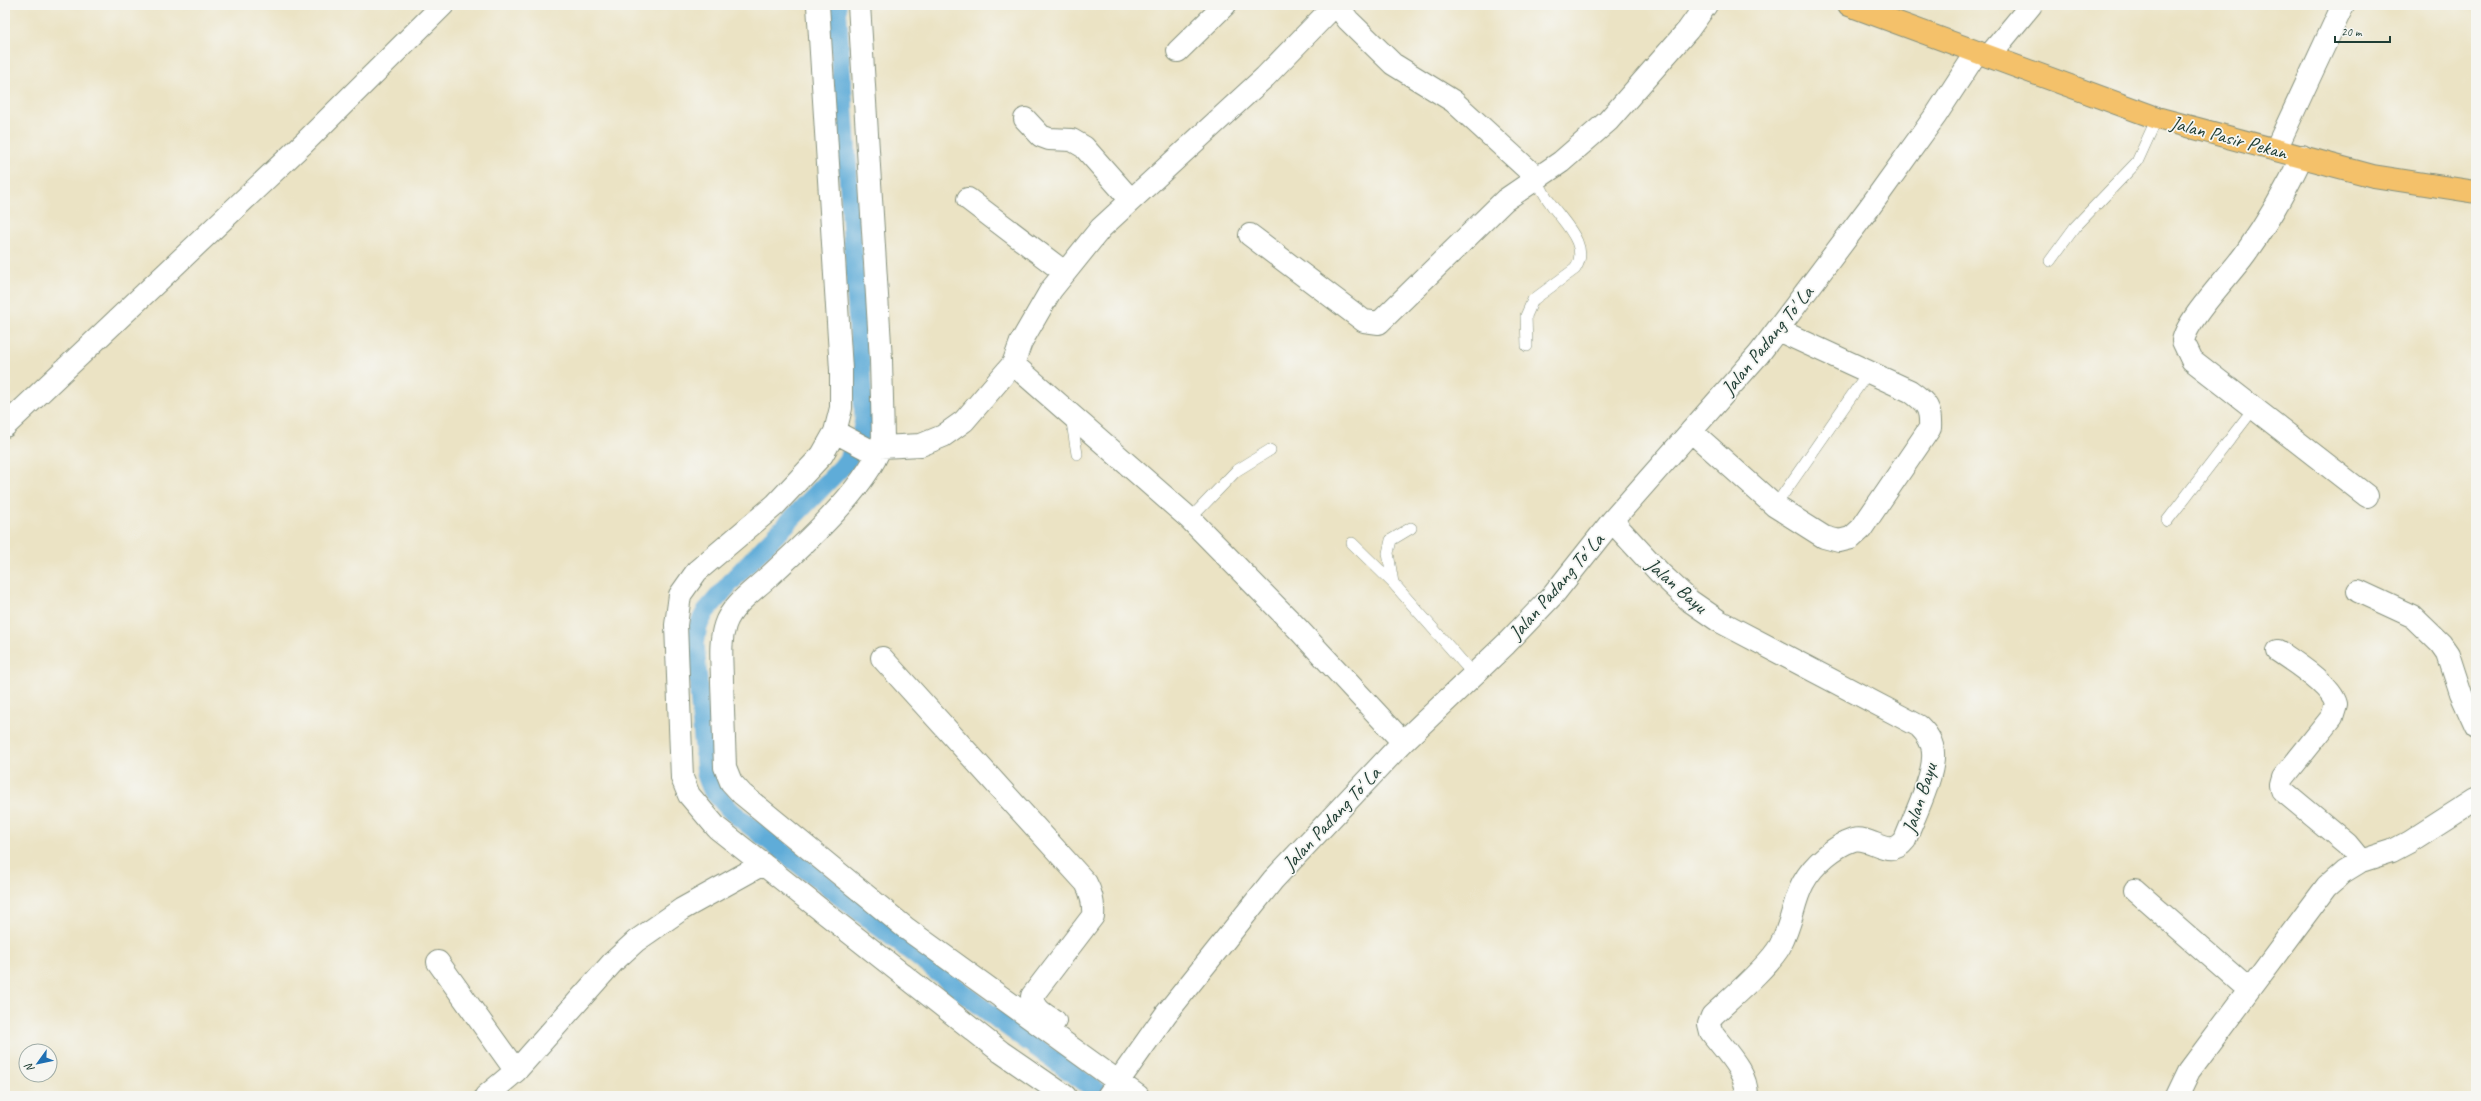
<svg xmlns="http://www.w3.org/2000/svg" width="2481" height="1101" font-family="Caveat,sans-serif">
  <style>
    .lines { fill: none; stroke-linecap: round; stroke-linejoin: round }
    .canal { stroke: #5facd8; stroke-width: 19 }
    .service-casing { stroke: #85907c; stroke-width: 12 }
    .minor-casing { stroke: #85907c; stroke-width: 24 }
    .trunk-casing { stroke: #85907c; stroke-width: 24 }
    .service { stroke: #fff; stroke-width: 11 }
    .minor { stroke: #fff; stroke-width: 22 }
    .trunk { stroke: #f4c16a; stroke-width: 22 }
    .labels { text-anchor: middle; stroke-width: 3.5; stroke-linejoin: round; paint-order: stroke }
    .street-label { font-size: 20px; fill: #1f3d34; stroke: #f6f6f2 }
  </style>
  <rect width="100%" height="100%" fill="#f6f6f2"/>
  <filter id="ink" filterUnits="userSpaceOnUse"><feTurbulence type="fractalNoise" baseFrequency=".025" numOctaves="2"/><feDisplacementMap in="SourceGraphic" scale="8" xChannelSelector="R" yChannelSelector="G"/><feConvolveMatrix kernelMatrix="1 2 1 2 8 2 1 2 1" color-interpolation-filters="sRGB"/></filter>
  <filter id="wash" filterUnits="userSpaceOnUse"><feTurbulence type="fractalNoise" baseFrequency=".012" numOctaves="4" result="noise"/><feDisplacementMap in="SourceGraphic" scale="16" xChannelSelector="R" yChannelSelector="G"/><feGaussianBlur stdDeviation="0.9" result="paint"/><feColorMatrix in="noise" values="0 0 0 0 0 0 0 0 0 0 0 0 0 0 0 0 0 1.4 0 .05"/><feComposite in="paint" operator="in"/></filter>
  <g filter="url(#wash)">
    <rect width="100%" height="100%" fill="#ebe3c4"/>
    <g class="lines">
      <path class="canal" d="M837,5L864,418C862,438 854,452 842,467L737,575L706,611L698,626L695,644L706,775L712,790L732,812L1001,1022L1104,1096"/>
    </g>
  </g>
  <g filter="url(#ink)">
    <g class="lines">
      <g class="service-casing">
        <path id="service" d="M2050,261L2075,227L2137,162L2157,118
          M1527,346L1526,316L1533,300L1575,269C1591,246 1563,222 1551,204C1545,196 1540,186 1536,177
          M1071,416L1077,454
          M1775,506L1869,371
          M1190,519L1236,471L1270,450
          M2167,521L2254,408
          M1352,543L1393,583L1474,675
          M1393,583L1388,553L1391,540L1411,528"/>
      </g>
      <g class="minor-casing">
        <path id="minor" d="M818,5L841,370V408L835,432L822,455L775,505L697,571L680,595L676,625L682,778L689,795L717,828L1001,1052L1065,1096
          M859,5L881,360L883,438C874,482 801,547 767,578C753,591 731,606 725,625C719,643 722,663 722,682C723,710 724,739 725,767L731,782L742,794L907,929L1138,1096
          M1337,5L1348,20L1393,64L1453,101L1536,177
          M1178,51L1225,5
          M1989,56L2031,5
          M1025,119L1041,136L1049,139L1072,140L1084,147L1130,199
          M2276,149L2343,5
          M2302,156C2286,191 2267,223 2245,254C2230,275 2187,319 2183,341L2192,360L2367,496
          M968,199L1064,272
          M1250,235L1364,321L1379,323L1505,200L1561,162L1608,121L1688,30L1706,5
          M1013,364L1190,519L1298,629L1403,742
          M5,426L304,143L443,5
          M1691,431L1775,506L1824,537L1839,541L1851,538L1861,529L1930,428C1931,408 1927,403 1910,391L1778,330
          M835,432L877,454
          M881,447L921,445L943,436L964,421L1013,364L1021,342L1051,290L1101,228L1265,77L1335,5
          M1612,521L1660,573L1690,601L1719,621L1919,726C1927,734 1933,742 1933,753C1935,775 1913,819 1905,840C1889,861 1872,835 1853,840C1844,843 1833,850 1826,856C1790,886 1799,910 1780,946C1769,966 1730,999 1712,1016L1709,1024L1711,1032C1725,1051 1747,1071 1747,1096
          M2358,591L2412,616L2441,644L2448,654L2461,694L2476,727
          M2278,651C2294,662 2331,685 2336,704L2332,717L2283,778L2281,785L2282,790L2347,844L2361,861
          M882,658L1086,883C1092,894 1094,903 1093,916L1032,996C1034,1009 1044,1014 1055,1021
          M2135,890L2248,989
          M438,962L516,1071
          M486,1096L516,1071L613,962L636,941L682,909L763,864
          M1108,1096L1166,1014L1273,880L1403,742L1506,644L1554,594L1612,521L1759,354L1869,208L1936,115L1977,52
          M2177,1096L2189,1071L2327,886L2343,872L2361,861L2392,851L2409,842L2476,799"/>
      </g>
      <g class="trunk-casing">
        <path id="trunk" d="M1849,5L2157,118L2373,176L2476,192"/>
      </g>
      <use href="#service" class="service"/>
      <use href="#minor" class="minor"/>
      <use href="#trunk" class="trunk"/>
    </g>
  </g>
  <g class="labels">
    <g class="street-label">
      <text transform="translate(2229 137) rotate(15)" y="7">Jalan Pasir Pekan</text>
      <text transform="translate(1767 340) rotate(-51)" y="7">Jalan Padang To' La</text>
      <text transform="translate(1677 585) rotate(41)" y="7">Jalan Bayu</text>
      <text transform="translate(1556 586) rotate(-49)" y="7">Jalan Padang To' La</text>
      <text transform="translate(1919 798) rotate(-72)" y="7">Jalan Bayu</text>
      <text transform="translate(1331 818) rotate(-47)" y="7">Jalan Padang To' La</text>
    </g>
  </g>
  <rect width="2481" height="1101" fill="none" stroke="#f6f6f2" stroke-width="20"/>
  <g transform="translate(38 1063) rotate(237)"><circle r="19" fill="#f6f6f2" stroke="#a0aca6"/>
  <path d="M0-3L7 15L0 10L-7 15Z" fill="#1f6fb2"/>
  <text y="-6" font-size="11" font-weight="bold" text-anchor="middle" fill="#1f3d34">N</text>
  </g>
  <path d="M2335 36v6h55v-6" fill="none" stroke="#1f3d34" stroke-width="2"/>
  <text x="2341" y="36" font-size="12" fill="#1f3d34" stroke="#f6f6f2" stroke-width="3" paint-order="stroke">20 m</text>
</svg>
